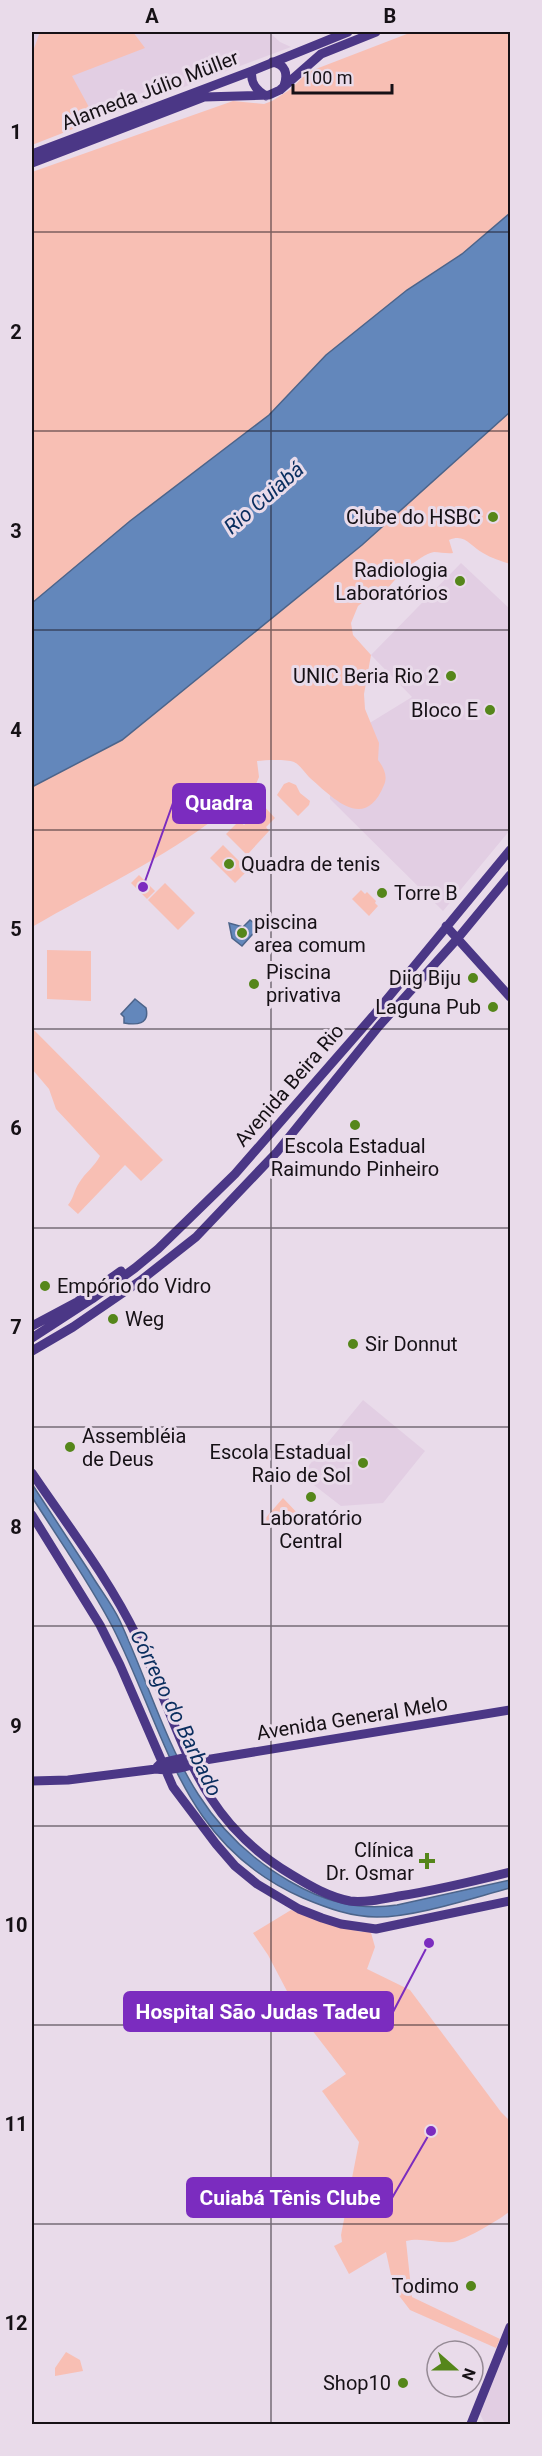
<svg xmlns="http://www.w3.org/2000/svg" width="542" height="2456" font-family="Roboto,sans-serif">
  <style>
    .built { fill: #e2cee3 }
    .green { fill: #f8bfb4 }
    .water { fill: #6387bb; stroke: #4c648a; stroke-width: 1.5 }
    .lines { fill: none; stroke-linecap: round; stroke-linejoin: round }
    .major { stroke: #4b3786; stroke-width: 9 }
    .grid { fill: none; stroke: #161116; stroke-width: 1.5; stroke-opacity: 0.55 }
    .poi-dot { fill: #55861a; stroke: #e9dbea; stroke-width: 2 }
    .labels { text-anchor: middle; stroke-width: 6; stroke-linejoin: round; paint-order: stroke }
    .street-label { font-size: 20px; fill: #161116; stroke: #e9dbea }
    .poi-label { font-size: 20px; fill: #161116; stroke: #e9dbea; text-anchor: end }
    .water-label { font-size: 21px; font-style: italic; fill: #092d5e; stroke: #e9dbea }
    .leader { fill: none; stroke: #7b2cbf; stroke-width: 2 }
    .callout-dot { fill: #7b2cbf; stroke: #e9dbea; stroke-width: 2 }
    .callout { fill: #7b2cbf; stroke: #7b2cbf; stroke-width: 2 }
    .callout-label { font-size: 21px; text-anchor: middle; font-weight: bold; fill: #fff }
    .neatline { fill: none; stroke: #161116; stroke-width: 2 }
    .grid-label { font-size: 20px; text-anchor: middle; font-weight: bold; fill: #161116 }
  </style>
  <rect width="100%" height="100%" fill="#e9dbea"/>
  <path class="built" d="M32,32H269L280,42L291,47L32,144Z
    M461,563L510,609V830L443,911L330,799L329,748L412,697L371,655Z
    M363,1400L425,1451L383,1503L341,1506L301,1475Z
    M510,2341V2424H485L479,2412Z"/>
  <path class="green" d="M40,32H133L145,48L72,76L96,120L32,145V54Z
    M412,32H510V213L462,254L407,290L326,355L269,415L130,521L32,603V172L233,101L264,104L272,101L291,89L308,72Z
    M510,412V564C501,561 491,558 483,553C470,546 465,533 449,540L453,553C447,554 440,552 434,552C419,554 390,583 383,595L363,602L358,606L351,623L353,635L371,655L364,694L365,709L379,743L378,760C384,768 388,776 384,785C365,832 334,799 310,778C305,773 300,765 294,762C286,759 266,760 257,761L259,777L256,784C246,796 233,804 221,814C163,859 96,890 32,927V787L122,740L362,545Z
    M289,782L296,785L300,793L310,801L309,805L298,816L277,795L284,784Z
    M260,802L275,818L266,827L269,831L247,855L226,834L239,821L244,825L254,816L250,812Z
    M223,845L248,870L235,883L210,858Z
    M139,875L155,891L147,899L131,883Z
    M165,883L195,913L178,930L148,900Z
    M361,890L365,894L367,892L376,901L375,903L378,906L369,916L352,899Z
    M47,950L91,951V1001L47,999Z
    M32,1028L163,1160L141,1181L125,1165L78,1214L68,1205C74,1198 74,1190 79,1183C85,1173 94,1167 100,1156L56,1109L49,1089L32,1069Z
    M283,1498L302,1518L265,1526L263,1521Z
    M291,1910L361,1932L370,1929L375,1947L367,1969L410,1990L501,2112L510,2121V2211C501,2219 465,2240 453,2242C437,2244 422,2237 406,2241L412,2297L500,2339L496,2348L410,2310L394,2289L386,2252L349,2274L334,2246L342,2242L341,2235L359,2142L322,2091L346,2074L298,2012L268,1955L253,1933Z
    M66,2352L80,2360L83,2371L55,2376V2368Z"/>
  <path class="water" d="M510,213V412L362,545L122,740L32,787V603L130,521L269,415L326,355L407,290L462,254Z
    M250,920L259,927L242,946L232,938L229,923L243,927Z
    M135,999L146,1008C150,1025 136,1025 124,1023V1017L121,1014Z
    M32,1484C51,1513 70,1542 89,1571C99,1588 112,1604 120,1621C167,1724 183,1820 289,1881C323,1901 357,1911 397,1905L510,1880V1888C472,1898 416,1917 377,1917C351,1917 327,1908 303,1898C181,1845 167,1735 113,1628C90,1583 59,1540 32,1497Z"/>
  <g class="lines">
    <path class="major" d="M272,62C286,64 288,74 284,86
      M252,71C250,83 256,90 266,96
      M32,154L252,71L348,32
      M32,163L204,97L269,95L280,90L321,54L376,32
      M446,926L510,997
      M32,1326L77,1302L121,1271
      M32,1338L92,1299L135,1268L158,1249L235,1174L373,1016L510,850
      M32,1351L73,1327L140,1281L196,1237L277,1152L379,1026L458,938L510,875
      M32,1473C68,1526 109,1579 137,1637C183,1732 193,1817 292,1875C310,1886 329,1897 350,1901C366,1903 383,1899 399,1896C437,1890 474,1881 510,1872
      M32,1515L100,1625L120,1665L173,1787L216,1844L235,1866L257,1884L299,1909L322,1918L341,1924L376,1929L510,1901
      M157,1767L161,1763L188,1757
      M32,1781L68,1780L156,1769C169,1771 187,1768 199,1761L510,1710
      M471,2424L510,2327"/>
  </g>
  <path class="grid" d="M271,32V2424M32,232H510M32,431H510M32,630H510M32,830H510M32,1029H510M32,1228H510M32,1427H510M32,1626H510M32,1826H510M32,2025H510M32,2224H510"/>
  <g class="poi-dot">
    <circle cx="493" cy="517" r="6"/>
    <circle cx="460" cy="581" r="6"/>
    <circle cx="451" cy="676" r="6"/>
    <circle cx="490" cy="710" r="6"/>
    <circle cx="229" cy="864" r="6"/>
    <circle cx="382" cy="893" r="6"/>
    <circle cx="242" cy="933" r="6"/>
    <circle cx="473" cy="978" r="6"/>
    <circle cx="254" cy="984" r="6"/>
    <circle cx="493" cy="1007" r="6"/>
    <circle cx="355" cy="1125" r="6"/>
    <circle cx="45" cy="1286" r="6"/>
    <circle cx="113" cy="1319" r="6"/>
    <circle cx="353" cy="1344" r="6"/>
    <circle cx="70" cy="1447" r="6"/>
    <circle cx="363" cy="1463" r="6"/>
    <circle cx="311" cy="1497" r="6"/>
    <path d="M424 1852h6v6h6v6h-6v6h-6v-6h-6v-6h6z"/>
    <circle cx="471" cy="2286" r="6"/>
    <circle cx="403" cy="2383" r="6"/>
  </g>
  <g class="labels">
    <g class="street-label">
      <text transform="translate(150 90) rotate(-21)" y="7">Alameda Júlio Müller</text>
      <text transform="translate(289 1085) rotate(-49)" y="7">Avenida Beira Rio</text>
      <text transform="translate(352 1718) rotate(-9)" y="7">Avenida General Melo</text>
    </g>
    <g class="poi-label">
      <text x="481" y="524">Clube do HSBC</text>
      <text x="448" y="577">Radiologia<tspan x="448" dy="23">Laboratórios</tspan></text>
      <text x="439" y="683">UNIC Beria Rio 2</text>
      <text x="478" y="717">Bloco E</text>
      <text x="241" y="871" text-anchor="start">Quadra de tenis</text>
      <text x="394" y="900" text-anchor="start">Torre B</text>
      <text x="254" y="929" text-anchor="start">piscina<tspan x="254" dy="23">area comum</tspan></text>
      <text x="266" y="979" text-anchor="start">Piscina<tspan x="266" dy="23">privativa</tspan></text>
      <text x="461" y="985">Diig Biju</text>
      <text x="481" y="1014">Laguna Pub</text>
      <text x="355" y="1153" text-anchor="middle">Escola Estadual<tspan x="355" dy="23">Raimundo Pinheiro</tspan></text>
      <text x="57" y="1293" text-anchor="start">Empório do Vidro</text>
      <text x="125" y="1326" text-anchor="start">Weg</text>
      <text x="365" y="1351" text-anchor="start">Sir Donnut</text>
      <text x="82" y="1443" text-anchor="start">Assembléia<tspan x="82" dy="23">de Deus</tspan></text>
      <text x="351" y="1459">Escola Estadual<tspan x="351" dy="23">Raio de Sol</tspan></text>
      <text x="311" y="1525" text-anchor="middle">Laboratório<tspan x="311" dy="23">Central</tspan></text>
      <text x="414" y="1857">Clínica<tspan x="414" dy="23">Dr. Osmar</tspan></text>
      <text x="459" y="2293">Todimo</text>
      <text x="391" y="2390">Shop10</text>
    </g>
    <g class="water-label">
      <text transform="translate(264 498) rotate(-41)" y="7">Rio Cuiabá</text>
      <text transform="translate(176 1713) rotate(64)" y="7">Córrego do Barbado</text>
    </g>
  </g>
  <path class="leader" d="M143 887L173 803M429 1943L393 2012M431 2131L392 2198"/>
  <g class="callout-dot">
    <circle cx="143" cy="887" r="6"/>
    <circle cx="429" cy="1943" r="6"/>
    <circle cx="431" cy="2131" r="6"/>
  </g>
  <g class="callout">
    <rect x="173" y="784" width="92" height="39" rx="6"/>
    <rect x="124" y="1992" width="269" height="39" rx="6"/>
    <rect x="187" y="2178" width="205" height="39" rx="6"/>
  </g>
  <g class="callout-label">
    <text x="219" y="810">Quadra</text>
    <text x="258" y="2019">Hospital São Judas Tadeu</text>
    <text x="290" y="2205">Cuiabá Tênis Clube</text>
  </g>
  <rect width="542" height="2456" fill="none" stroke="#e9dbea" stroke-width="66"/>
  <g transform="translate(455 2369) rotate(111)"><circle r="28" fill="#e9dbea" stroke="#958a95" stroke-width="1.5"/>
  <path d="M0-4.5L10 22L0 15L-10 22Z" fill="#55861a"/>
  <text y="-9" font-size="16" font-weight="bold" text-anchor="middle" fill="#161116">N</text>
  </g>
  <path d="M293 84v9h99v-9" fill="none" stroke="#161116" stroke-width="3"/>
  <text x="302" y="84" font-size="18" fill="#161116" stroke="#e9dbea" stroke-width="4.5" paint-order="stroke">100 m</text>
  <rect x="33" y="33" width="476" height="2390" class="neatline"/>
  <g class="grid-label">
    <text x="152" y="23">A</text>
    <text x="390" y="23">B</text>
    <text x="16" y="139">1</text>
    <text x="16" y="339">2</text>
    <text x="16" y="538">3</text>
    <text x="16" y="737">4</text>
    <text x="16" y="936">5</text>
    <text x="16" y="1135">6</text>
    <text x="16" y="1334">7</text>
    <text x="16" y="1534">8</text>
    <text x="16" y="1733">9</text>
    <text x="16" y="1932">10</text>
    <text x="16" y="2131">11</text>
    <text x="16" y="2330">12</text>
  </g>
</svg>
